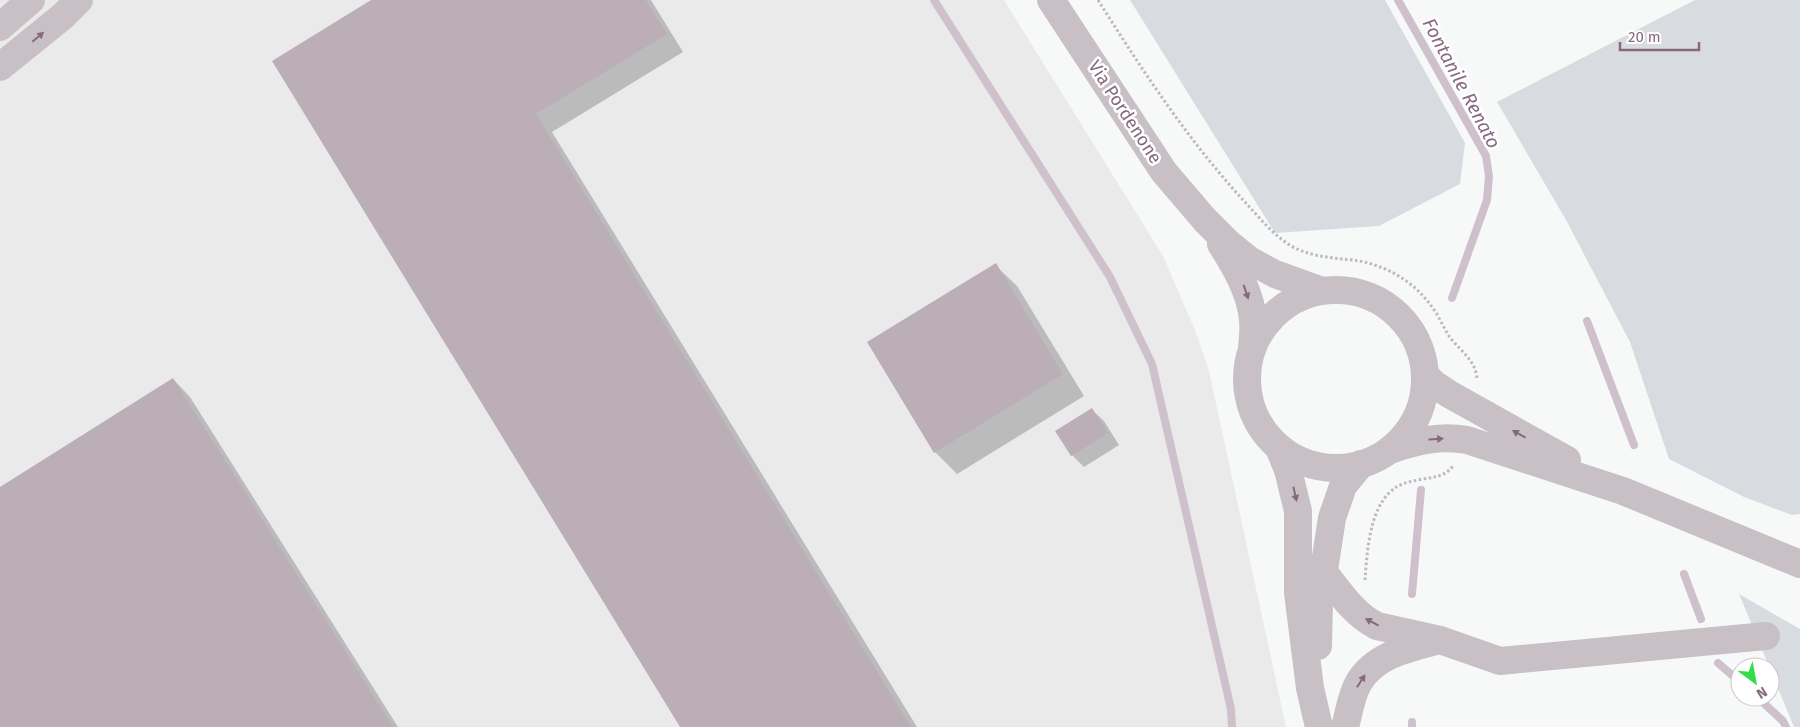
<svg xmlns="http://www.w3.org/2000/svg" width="1800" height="727" font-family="'Fira Sans',sans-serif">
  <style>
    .built { fill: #eaeaeb }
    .green { fill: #d8dce0 }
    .shadow { fill: #0003 }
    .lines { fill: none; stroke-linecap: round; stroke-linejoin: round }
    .stream { stroke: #cfc1cc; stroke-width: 8 }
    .building { fill: #bbaeb7 }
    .path { stroke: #bfb9bd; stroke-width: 3; stroke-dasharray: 2.5 2.5; stroke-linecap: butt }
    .minor { stroke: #c8c0c5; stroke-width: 28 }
    .oneway { fill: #86697c }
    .labels { text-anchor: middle; stroke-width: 5; stroke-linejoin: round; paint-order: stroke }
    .street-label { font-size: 18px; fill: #86697c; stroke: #fff }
    .water-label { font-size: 19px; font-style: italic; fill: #886a84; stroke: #fff }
  </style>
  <rect width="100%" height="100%" fill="#f7f9f9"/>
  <path class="built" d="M0,0H1004L1163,256L1195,330L1209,371L1286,727H0Z"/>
  <path class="green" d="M1130,0H1385L1465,143L1460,184L1379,226L1275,233Z
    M1695,0H1800V514L1792,515L1744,497L1669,459L1630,342L1566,220L1497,102Z
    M1739,594L1800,629V727H1794Z"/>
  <path class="shadow" d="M374,0H651L683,52L552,132L917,727H682Z
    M995,265L1017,286L1084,396L957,474L935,452Z
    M173,379L190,397L398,727H0V488Z
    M1092,410L1104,421L1119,445L1084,467L1072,455Z"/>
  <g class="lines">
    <path class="stream" d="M934,0L1110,277L1152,364L1231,709L1232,727
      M1398,0L1486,156L1489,176L1487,200L1452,298
      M1587,321L1634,445
      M1684,574L1701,619
      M1412,594L1421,490
      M1718,663L1740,682
      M1757,697L1783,721L1786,727
      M1412,727V722"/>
  </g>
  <path class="building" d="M371,0H646L667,34L536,114L911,727H680L272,61Z
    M996,263L1063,374L934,453L867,342Z
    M173,378L393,727H0V487Z
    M1092,408L1108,433L1071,456L1055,431Z"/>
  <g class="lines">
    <path class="path" d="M1098,0C1142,70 1188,140 1244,201C1260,218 1276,239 1297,249C1315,257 1334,258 1353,260C1384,264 1414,281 1432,307C1439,316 1443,327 1449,336C1459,350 1476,360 1477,379
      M1365,580C1367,553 1369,512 1390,492C1398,484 1408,482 1418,480C1431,477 1444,478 1453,466"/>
    <path class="minor" d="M1051,0L1164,172L1205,220L1228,243L1249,260L1275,274L1322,291
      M0,27L31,0
      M0,67L63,16L79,0
      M1221,244C1235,266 1251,293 1253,320C1254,330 1253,339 1252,348
      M1247 379a89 89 0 1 1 178 0a89 89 0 1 1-178 0Z
      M1425,375L1434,384L1449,394L1567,460
      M1279,448L1288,470L1298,511V593L1310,688L1319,727
      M1390,450C1416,441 1441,435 1467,440L1623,491L1800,564
      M1323,571C1338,590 1354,615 1377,626L1440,640C1410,648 1376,654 1359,682C1351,695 1349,713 1345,727
      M1440,640L1500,661L1766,636
      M1318,646L1319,602L1332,518L1343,486L1361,464"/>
  </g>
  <defs><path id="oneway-solid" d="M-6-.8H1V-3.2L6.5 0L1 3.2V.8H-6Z" transform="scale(1.25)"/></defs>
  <g class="oneway">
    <use href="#oneway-solid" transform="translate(38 37) rotate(-40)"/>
    <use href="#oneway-solid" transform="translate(1246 292) rotate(71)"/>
    <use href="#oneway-solid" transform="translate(1519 434) rotate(-151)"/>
    <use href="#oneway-solid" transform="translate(1436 439) rotate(-4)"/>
    <use href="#oneway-solid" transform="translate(1295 494) rotate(77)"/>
    <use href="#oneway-solid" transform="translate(1372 622) rotate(-152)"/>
    <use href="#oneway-solid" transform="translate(1361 681) rotate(-57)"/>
  </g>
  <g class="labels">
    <g class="street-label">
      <text transform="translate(1125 112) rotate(57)" y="6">Via Pordenone</text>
    </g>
    <g class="water-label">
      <text transform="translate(1462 83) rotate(62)" y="7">Fontanile Renato</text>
    </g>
  </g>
  <g transform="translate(1755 682) rotate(148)"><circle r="24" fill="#ffffff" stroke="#cfc3cb"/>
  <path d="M0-4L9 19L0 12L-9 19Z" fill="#34dc4a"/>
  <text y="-8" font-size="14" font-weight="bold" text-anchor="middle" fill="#86697c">N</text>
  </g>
  <path d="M1620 42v8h79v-8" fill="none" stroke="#86697c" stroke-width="2.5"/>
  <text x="1628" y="42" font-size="15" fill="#86697c" stroke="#ffffff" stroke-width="4" paint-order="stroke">20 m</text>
</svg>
